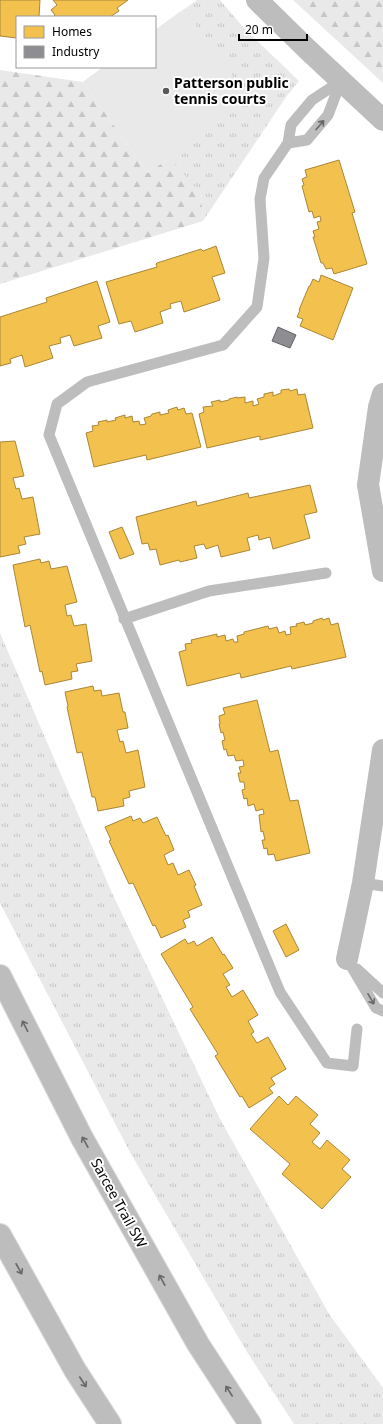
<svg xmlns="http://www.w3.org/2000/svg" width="383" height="1424" font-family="'Noto Sans',sans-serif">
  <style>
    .grass { fill: url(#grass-tufts) }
    .forest { fill: url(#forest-firs) }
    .pitch { fill: #e9e9e9 }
    .homes { fill: #f2c14e; stroke: #a98737 }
    .industry { fill: #8d8d92; stroke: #636366 }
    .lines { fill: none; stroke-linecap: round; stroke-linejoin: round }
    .trunk-casing { stroke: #dbdbdb; stroke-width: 24 }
    .service { stroke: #bdbdbd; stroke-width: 11 }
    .minor { stroke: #bdbdbd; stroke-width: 22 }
    .trunk { stroke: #bdbdbd; stroke-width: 22 }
    .oneway { stroke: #686868 }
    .poi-dot { fill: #595959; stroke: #fff; stroke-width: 1.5 }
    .labels { text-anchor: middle; stroke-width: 4; stroke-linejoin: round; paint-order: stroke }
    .poi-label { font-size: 14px; font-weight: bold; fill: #000; stroke: #fff; text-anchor: start }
    .street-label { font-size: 14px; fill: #000; stroke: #fff }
  </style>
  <defs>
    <pattern id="grass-tufts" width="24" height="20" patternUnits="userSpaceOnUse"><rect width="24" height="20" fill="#e9e9e9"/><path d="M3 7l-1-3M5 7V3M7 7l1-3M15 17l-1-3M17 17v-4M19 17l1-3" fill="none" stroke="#c6c6c6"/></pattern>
    <pattern id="forest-firs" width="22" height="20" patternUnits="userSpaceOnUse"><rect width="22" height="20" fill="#e9e9e9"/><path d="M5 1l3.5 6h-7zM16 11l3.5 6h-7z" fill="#c6c6c6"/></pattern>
  </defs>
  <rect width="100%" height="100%" fill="#fff"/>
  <path class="grass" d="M197,0H220L244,28L299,81L286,97L203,221L201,193L83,82L103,67H155V30Z
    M0,633L112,893L219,1117L329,1314L383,1388V1424H294L247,1352L131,1154L0,903Z"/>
  <path class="forest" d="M293,0H383V83Z
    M0,70L83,82L148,173L169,158L201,193L203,221L0,284Z"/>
  <path class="pitch" d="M184,9L250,100L148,173L83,82L103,67H155V30Z"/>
  <path class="homes" d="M0,0H40L39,17H17V38L0,36Z
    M53,0H128L117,8L119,11L110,17H53L55,15L51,10L57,5Z
    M339,160L355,212L352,213L367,264L334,274L332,268L326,269L323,263H321L313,237H315L313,231L319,229L317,222L321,221L320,216L314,218L312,211L309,212L302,186L304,185L302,179L307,177L305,170Z
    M216,246L225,273L212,277L220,300L184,312L181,301L170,304L171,308L160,312L163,323L135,332L131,321L119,324L106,282L157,267L156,264L157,263L201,249L203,251Z
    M321,275L353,288L333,340L300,326L303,319L297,317L300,310H299L309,286H310L313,279L319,282Z
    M97,281L110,322L98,326L102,338L74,346L70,335L60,338L61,343L49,346L53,358L25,367L22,355L10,359L11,363L0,366V317L47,302L46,298Z
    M289,389L290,391L297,389L298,395L305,394L313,428L260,440V436L207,448L199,414L204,412L203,407L213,406L211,402L220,400V402L229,400V399L237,397V398L245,397V403L253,401V406L259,404L257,399L264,397V394L273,392V396L281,393V390Z
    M177,407L178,410L184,408L186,414L192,413L201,447L147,460L146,455L94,467L86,433L93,431L92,426L99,425L98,422L107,420V422L116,420L115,418L125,415V418L132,416L133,422L139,421L140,425L146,424L144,418L151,416L152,414L160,412V415L169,413L168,410Z
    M15,441L24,476L13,478L16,489L19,488L22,499L33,497L40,534L24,537L26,544L18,546L20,553L0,557V442Z
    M310,485L317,512L304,515L310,538L273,549L270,537L259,540L258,535L247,538L250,550L221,557L218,545L206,549L204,544L194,546L197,558L180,562L179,560L160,565L156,549L150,550L148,543L142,544L136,517L196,501L197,506L248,493L249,498Z
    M122,527L134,554L120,559L109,532Z
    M40,559L41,563L49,561L51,569L67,566L77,602L65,605L67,616L71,615L74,626L86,624L92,661L76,664L78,671L71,672L72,679L45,685L42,671L40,672L30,625L25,627L13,565Z
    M322,618L323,620L329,618L331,625L338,623L346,657L292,669L291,666L241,678L240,673L187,686L179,652L186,650L185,644L192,643L191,640L217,634V637L225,635L226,641L233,639L234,642H238L237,636L244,634V632L268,626L269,629L277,627L279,633L285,631L286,635L291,634L290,627L297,626L296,624L304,622L305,625L313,623V621Z
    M93,686L94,691L101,690L102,696L119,693L123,712H125L128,728L117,730L120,742L123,741L126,753L138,750L145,787L129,791L130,797L123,799L124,806L98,811L95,797H92L82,752L77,753L67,707L68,706L65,692Z
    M257,700L270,752L278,750L290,801L298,800L310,853L276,861L274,854L268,855L267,848L264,849L262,840H265L263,831L261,832L259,815L264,814L263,809L256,811L254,804L248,806L247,798L244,799L242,790L245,789L244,782H240L238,773H241L239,767L244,766L243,760L236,761L234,755L228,756L226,749L224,750L222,741L225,740L223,732L221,733L219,724H220L219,716L225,714L223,708Z
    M131,816L133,821L140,818L143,823L157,817L166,836L168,835L174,850L164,855L168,865L173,863L178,875L189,870L196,885L194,886L202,905L188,911L190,917L183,920L186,927L161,938L155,925L153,926L133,883L129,884L109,841L111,840L105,827Z
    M286,924L299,950L286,957L273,931Z
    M212,937L223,955L224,954L233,968L223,974L230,985L226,987L232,997L243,990L258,1015L248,1021L254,1032L251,1034L257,1043L268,1037L286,1069L271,1078L275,1084L269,1088L273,1093L249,1108L242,1096L240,1097L215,1056L218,1054L190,1009L193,1007L161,954L185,939L188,944L194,941L197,946Z
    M279,1096L288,1105L296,1096L318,1115L310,1124L320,1133L312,1142L320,1149L327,1140L350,1160L342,1169L351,1177L322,1209L282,1174L290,1164L250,1129Z"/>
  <path class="industry" d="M278,327L296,335L290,348L272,341Z"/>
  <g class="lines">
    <g class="trunk-casing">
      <path id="trunk" d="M0,976L82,1138L198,1344L250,1424
        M0,1235L75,1370L110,1424"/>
    </g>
    <path class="service" d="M341,81L312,100L291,125L288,143L264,178L260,199L264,258L257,307L223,345L87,382L57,404L49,435L280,992L327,1063L353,1066L357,1029
      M288,143L307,140L328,115L341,81
      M124,619L209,591L326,573
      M363,883L383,886
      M347,959L376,1008L383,1011
      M357,969L383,993"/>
    <path class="minor" d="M257,0L307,49L383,120
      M383,394L379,407L368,485L383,571
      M347,959L363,883L383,750"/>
    <use href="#trunk" class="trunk"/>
  </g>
  <defs><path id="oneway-shaft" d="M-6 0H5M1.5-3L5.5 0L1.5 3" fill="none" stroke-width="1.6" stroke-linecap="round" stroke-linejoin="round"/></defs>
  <g class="oneway">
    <use href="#oneway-shaft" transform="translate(320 125) rotate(-49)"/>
    <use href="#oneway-shaft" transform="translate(371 999) rotate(60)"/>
    <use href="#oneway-shaft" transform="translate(25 1026) rotate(-117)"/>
    <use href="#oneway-shaft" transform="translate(85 1142) rotate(-119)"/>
    <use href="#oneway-shaft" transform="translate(19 1269) rotate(61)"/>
    <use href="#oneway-shaft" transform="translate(162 1280) rotate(-119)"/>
    <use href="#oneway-shaft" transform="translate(83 1382) rotate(57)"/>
    <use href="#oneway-shaft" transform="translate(229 1391) rotate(-123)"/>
  </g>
  <circle class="poi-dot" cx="166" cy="91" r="4"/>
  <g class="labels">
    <g class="poi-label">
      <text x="174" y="88">Patterson public<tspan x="174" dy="16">tennis courts</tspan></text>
    </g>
    <g class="street-label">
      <text transform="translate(119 1203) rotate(61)" y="5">Sarcee Trail SW</text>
    </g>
  </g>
  <rect x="16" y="16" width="140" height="52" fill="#ffffff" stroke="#999999"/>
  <rect x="24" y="26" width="20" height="12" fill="#f2c14e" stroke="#999999"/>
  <text x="52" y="36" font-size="12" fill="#000000">Homes</text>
  <rect x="24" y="46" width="20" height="12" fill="#8d8d92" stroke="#999999"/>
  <text x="52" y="56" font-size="12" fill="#000000">Industry</text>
  <path d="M239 34v6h68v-6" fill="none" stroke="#000000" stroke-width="2"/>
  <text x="245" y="34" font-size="12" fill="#000000" stroke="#ffffff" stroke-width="3" paint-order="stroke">20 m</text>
</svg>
